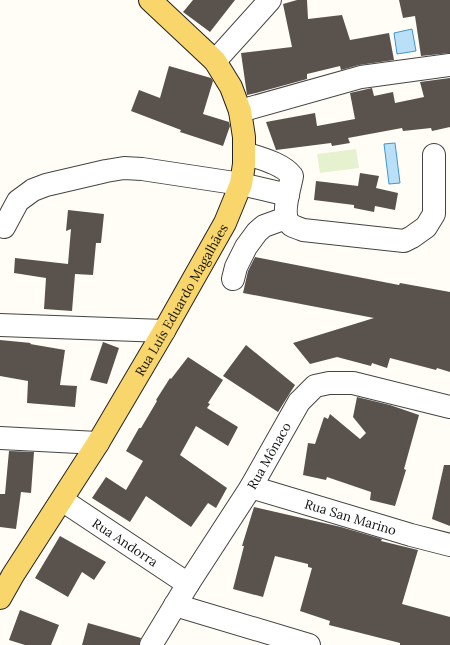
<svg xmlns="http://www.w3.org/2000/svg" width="450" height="645" font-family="Lora,serif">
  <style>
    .pitch { fill: #e6f2cf }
    .water { fill: #b9e0f7; stroke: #3f96cf }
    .building { fill: #5a524d }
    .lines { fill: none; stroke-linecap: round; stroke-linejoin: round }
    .minor-casing { stroke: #444; stroke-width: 24 }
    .major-casing { stroke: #222; stroke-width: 24 }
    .minor { stroke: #fff; stroke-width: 22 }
    .major { stroke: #f9d66b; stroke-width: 22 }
    .labels { text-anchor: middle; stroke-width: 4; stroke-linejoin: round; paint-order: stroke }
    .street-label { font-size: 13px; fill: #111; stroke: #fff }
  </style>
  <rect width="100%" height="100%" fill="#fffdf5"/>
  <path class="pitch" d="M356,149L359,168L320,173L317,154Z"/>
  <path class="water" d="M412,29L416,51L397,54L394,33Z
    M395,143L400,183L389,184L384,144Z"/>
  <path class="building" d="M193,0H235L210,32L183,12Z
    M297,0H307L308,19L342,15L350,40L389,33L394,60L359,65L341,70L340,66L307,74V79L256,93L247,95L241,53L292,47L283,4Z
    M399,0H450V53L421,56L415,16L403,18Z
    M169,66L211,78L213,81L203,114L229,122L230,126L223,146L180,132L181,130L131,111L139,90L160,98Z
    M450,78V127L432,131L431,128L403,131L402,128L348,138L350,143L332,146L331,143L276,150L266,122L315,113L317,126L355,119L350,93L372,88L374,96L393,92L395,103L424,97L420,82Z
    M360,173L379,176L376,188L398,193L395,210L375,206L374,212L354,208V205L314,200L316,181L358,186Z
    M68,210L104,214L101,243H96L93,275L75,274L72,311L44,309L46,278L14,273L15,258L68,264L71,229L66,231Z
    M255,257L399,285L400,283L450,292V372L437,368L436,370L390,358L387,368L372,363L371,366L337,357L310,364L293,343L374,318L243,293L248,271Z
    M0,340L31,343L30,344L65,350L60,385L77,386L75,407L27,403L28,381L0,376Z
    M103,342L119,348L107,384L90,380Z
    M246,345L295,385L278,412L223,376Z
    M188,357L223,380L208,403L210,404L207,408L238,427L228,446L196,426L180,455L227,488L216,508L208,503L191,527L146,496L130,522L92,498L106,477L126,490L143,461L126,451L139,428H141L157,401L156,400L170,378L171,379Z
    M357,397L390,405L419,415L404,469L406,470L395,506L370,500L371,492L327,477L326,480L303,475L308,443L315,444L324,417L328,419L330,414L360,439L366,433L353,417Z
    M9,451L34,452L31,493L21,492L16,529L0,527V494H5Z
    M444,465H450V526L432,519Z
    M254,507L341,527L382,539L381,541L418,550L402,604L450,617V645H400V643L329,625L330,621L300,611L312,568L308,567V564L275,556L263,597L233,589L244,546H242Z
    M60,536L106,562L94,580L82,572L68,597L35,578Z
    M20,610L59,625L51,645H25L9,640Z
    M88,623L141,638L139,645H82Z"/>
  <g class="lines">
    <g class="minor-casing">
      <g id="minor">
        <path d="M215,61L270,0"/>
        <path d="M240,111L361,77L450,65"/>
        <path d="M244,153C259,158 282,163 292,176C290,188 280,216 291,225C294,227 299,228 303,230L404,241L412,237L426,227L434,214V155"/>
        <path d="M4,227L18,201L33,190L46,185L106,171L124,168L142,169L241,184L288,195"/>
        <path d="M233,279L236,267L246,247L257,232L264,226L286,218"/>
        <path d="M0,325L164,331"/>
        <path d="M0,438L98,443"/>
        <path id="s1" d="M251,487L411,535L450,545"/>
        <path id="s2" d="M62,500L188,584"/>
        <path d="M175,605L309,645"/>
        <path id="s3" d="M151,645L188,584L251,487L299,402L315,386L329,383H353L450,407"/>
      </g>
    </g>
    <g class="major-casing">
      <g id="major">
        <path id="s4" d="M0,598L13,575L98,443L164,331L225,223L241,184L244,164V137L240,111L231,87L215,61L150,0"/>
      </g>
    </g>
    <use href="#minor" class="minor"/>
    <use href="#major" class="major"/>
  </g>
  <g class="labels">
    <g class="street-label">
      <text dy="5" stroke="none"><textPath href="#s4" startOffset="349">Rua Luís Eduardo Magalhães</textPath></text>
      <text dy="5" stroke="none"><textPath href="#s3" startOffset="223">Rua Mônaco</textPath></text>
      <text dy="5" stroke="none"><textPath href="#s1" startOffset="104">Rua San Marino</textPath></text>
      <text dy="5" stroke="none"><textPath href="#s2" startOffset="76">Rua Andorra</textPath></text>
    </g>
  </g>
</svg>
